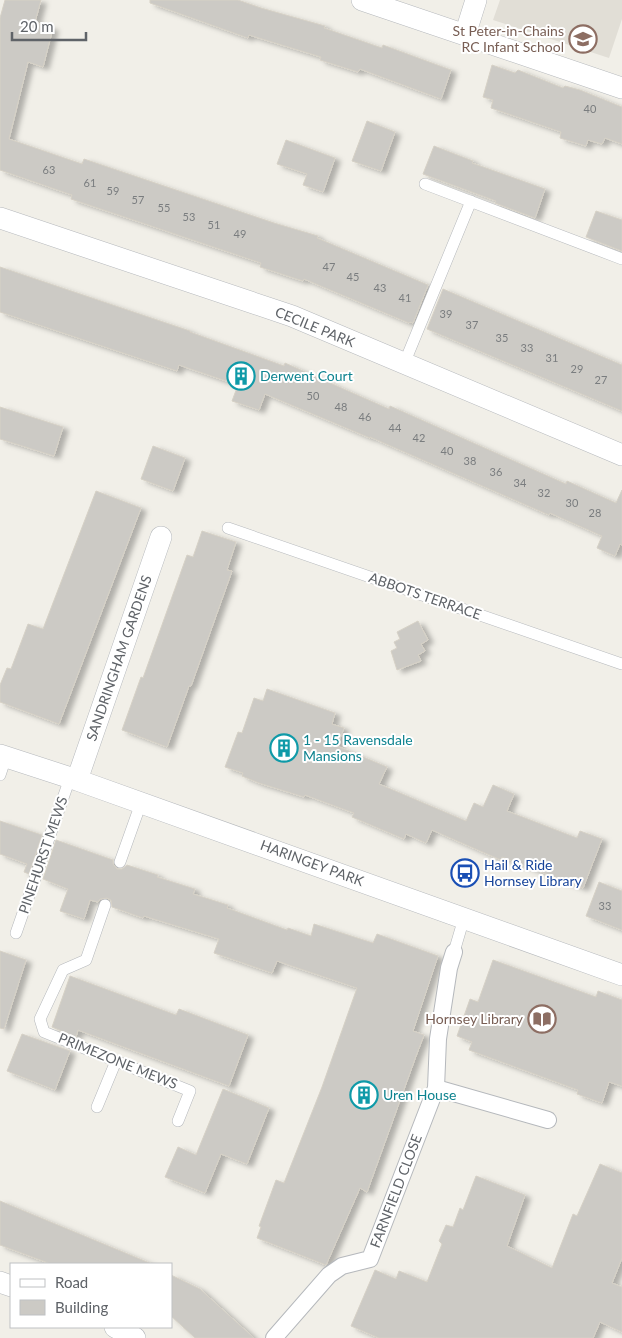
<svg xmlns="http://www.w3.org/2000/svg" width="622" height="1338" font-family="Lato,sans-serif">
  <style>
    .education { fill: #e1ded6 }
    .building { fill: #cccac5; stroke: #d6d1c6; filter: url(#shadow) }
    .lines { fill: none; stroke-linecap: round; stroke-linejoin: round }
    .service-casing { stroke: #b5b8bc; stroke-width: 12 }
    .pedestrian-casing { stroke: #b5b8bc; stroke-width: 18 }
    .minor-casing { stroke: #b5b8bc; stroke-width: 22 }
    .service { stroke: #fff; stroke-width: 11 }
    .pedestrian { stroke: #fff; stroke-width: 16 }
    .minor { stroke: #fff; stroke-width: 21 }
    .labels { text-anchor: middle; stroke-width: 4; stroke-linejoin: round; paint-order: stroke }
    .number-label { font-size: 11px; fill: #7a7d7f }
    .education-label { font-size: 14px; fill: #785e54; stroke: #fff; text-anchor: end }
    .street-label { font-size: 14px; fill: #5f6368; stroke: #fff }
    .culture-label { font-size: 14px; fill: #0d838f; stroke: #fff; text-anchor: start }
    .transit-label { font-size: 14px; fill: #164399; stroke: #fff; text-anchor: start }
  </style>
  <defs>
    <filter id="shadow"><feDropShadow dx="5.5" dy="3" stdDeviation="2.5" flood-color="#0004"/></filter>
  </defs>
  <rect width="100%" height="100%" fill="#f1efe8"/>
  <path class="education" d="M500,0H622V19L609,58L493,20Z"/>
  <path class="building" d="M5,0H41L35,22L53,28L43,67L28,62L9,139L82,164L84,159L274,223L318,236L317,238L428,285L413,323L410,322L409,323L304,279L303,281L260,267L261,263L71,199L72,195L0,170V18Z
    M150,0H238L261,8L325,26L324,28L382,48L383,45L451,70L441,99L360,69L358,72L320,60L321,57L249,35L248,38L150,3Z
    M492,65L515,73L518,70L563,88L565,86L580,90L622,107V144L605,138L602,144L588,140L586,146L560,138L561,132L491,108L493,100L483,97Z
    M367,121L395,132L381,171L352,161Z
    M286,140L335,158L323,192L303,185L307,174L277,164Z
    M434,146L473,161L472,163L545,189L535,218L495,203L496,201L423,174Z
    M596,211L622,220V251L586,237Z
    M0,267L190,331V332L284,366L285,363L389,409L390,406L566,484L567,481L616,503L622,490V545L620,544L615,556L597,548L602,536L550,513L549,515L370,437V438L265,394L259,410L232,401L238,385L179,365L177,371L0,312Z
    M443,289L622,365V411L427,329Z
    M0,407L63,427L54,456L0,439Z
    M153,446L185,458L173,491L141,479Z
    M96,491L141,508L59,724L0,702V685L7,668L11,669L28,624L43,629Z
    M202,531L236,542L227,570L232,571L191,686H189L167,747L122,730L141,677L143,678L187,555L193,557Z
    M418,621L428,640L421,644L425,651L418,655L421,661L397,670L391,651L397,648L394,642L400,639L397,632Z
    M267,689L335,713L332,724L344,728L337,746L387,767L379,784L466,821L474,803L483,807L493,785L514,794L507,811L577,838L580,831L602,839L583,888L502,857L501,860L432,830L426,843L406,834L404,839L352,817L354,813L305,795L304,797L259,783L242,776L243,773L225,767L238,732L242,733L254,698L263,701Z
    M0,821L42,835L29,874L24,872L27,864L0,854Z
    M56,840L113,860V864L117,869H122L127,865L158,875L157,877L195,889L193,894L228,905L227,908L287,930L288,928L311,936L314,924L373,943L377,934L438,956L413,1031L424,1035L416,1056L367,1192L360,1188L326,1265L257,1238L261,1227L259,1226L276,1180L284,1183L322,1087L357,988L277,961L272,973L214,953L219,939L144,916L143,918L112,907L111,900L107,898L100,899L98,902L90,900L84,919L60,911L68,889L43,879Z
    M599,882L622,891V930L586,916Z
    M0,951L26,960L4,1029L0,1028Z
    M493,960L596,997L598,991L622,1000V1086L609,1082L602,1103L577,1094L578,1090L469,1050L472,1042L457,1036L470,999L478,1002Z
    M70,976L176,1015L179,1009L248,1035L229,1086L78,1030L76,1037L52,1027Z
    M22,1034L70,1051L55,1090L7,1071Z
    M223,1089L269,1108L247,1164L221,1154L205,1193L165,1177L178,1147L196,1155Z
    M600,1164L622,1173V1258L612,1283L622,1287V1332L600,1322L593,1338H379L351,1326L375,1270L396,1279L399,1271L427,1282L442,1244L439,1241L446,1225L453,1227L460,1208L463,1210L476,1176L525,1195L507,1246L552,1268L573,1214L577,1216Z
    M0,1201L152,1264H51L0,1245Z
    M171,1275L200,1289L254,1338H195L171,1316Z"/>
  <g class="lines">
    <g class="service-casing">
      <path id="service" d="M425,184L622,259
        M404,364L471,201
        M228,528L622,664
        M0,775L6,757
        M120,862L141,803
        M105,905L86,960L63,970L40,1019L44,1032L190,1091L178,1121
        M16,933L70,778
        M454,952L464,918
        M97,1107L116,1061"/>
    </g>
    <g class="pedestrian-casing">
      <path id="pedestrian" d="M436,1088L548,1120
        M274,1338L329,1275L342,1266L370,1259L436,1088L438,1039L449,968L454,952"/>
    </g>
    <g class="minor-casing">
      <path id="minor" d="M362,0L622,88
        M465,35L476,0
        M0,218L292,316L622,455
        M0,755L77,780L622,975
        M77,780L161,537
        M0,1282L11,1286
        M115,1327L135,1338"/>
    </g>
    <use href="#service" class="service"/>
    <use href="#pedestrian" class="pedestrian"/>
    <use href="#minor" class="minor"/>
  </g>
  <defs>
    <g id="school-ring" transform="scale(1.4375)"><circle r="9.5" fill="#fff" stroke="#8d6e63" stroke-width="1.5"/><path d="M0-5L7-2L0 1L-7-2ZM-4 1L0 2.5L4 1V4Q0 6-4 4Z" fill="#8d6e63"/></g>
    <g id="building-ring" transform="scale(1.4375)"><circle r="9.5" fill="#fff" stroke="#0f9aa8" stroke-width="1.5"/><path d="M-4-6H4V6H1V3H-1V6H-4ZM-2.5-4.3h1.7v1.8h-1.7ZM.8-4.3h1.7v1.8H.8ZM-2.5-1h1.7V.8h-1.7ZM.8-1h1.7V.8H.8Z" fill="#0f9aa8"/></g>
    <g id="bus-ring" transform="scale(1.4375)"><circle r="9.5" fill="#fff" stroke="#1a4fb4" stroke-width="1.5"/><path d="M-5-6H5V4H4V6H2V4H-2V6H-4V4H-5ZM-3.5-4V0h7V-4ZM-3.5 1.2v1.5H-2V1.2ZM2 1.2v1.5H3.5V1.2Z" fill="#1a4fb4"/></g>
    <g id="library-ring" transform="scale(1.4375)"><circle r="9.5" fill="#fff" stroke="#8d6e63" stroke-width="1.5"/><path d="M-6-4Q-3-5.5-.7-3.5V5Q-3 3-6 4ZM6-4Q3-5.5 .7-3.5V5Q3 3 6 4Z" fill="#8d6e63"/></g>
  </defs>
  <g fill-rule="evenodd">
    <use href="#school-ring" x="583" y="39"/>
    <use href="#building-ring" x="241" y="376"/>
    <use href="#building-ring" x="284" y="748"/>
    <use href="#bus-ring" x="465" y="873"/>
    <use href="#library-ring" x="542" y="1019"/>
    <use href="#building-ring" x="364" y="1095"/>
  </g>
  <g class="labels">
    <g class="number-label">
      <text x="590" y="113">40</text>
      <text x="49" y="174">63</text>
      <text x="90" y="187">61</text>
      <text x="113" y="195">59</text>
      <text x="138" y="204">57</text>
      <text x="164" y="212">55</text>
      <text x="189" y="221">53</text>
      <text x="214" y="229">51</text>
      <text x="240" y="238">49</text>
      <text x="329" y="271">47</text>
      <text x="353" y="281">45</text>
      <text x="380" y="292">43</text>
      <text x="405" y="302">41</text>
      <text x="446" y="318">39</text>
      <text x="472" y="329">37</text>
      <text x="502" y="342">35</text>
      <text x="527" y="352">33</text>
      <text x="552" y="362">31</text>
      <text x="577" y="373">29</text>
      <text x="601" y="384">27</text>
      <text x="313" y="400">50</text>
      <text x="341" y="411">48</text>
      <text x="365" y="421">46</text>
      <text x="395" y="432">44</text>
      <text x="419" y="442">42</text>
      <text x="447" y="455">40</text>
      <text x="470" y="465">38</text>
      <text x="496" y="476">36</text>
      <text x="520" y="487">34</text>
      <text x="544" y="497">32</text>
      <text x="572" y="507">30</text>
      <text x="595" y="517">28</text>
      <text x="605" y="910">33</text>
    </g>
    <g class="education-label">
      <text x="564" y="36">St Peter-in-Chains<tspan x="564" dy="16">RC Infant School</tspan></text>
      <text x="523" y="1024">Hornsey Library</text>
    </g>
    <g class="street-label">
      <text transform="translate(315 327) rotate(22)" y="5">CECILE PARK</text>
      <text transform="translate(425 596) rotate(19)" y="5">ABBOTS TERRACE</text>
      <text transform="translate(119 658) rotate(-71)" y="5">SANDRINGHAM GARDENS</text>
      <text transform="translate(43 855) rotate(-71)" y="5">PINEHURST MEWS</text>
      <text transform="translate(312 863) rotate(20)" y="5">HARINGEY PARK</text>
      <text transform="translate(118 1061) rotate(22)" y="5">PRIMEZONE MEWS</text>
      <text transform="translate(396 1191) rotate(-69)" y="5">FARNFIELD CLOSE</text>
    </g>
    <g class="culture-label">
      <text x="260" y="381">Derwent Court</text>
      <text x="303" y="745">1 - 15 Ravensdale<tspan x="303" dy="16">Mansions</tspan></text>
      <text x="383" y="1100">Uren House</text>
    </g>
    <g class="transit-label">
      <text x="484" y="870">Hail &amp; Ride<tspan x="484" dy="16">Hornsey Library</tspan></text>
    </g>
  </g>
  <rect x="10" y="1263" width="162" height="65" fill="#ffffff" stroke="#bfc1c3"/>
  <rect x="20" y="1279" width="25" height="8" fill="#ffffff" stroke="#bfc1c3"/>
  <text x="55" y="1288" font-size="15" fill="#5f6368">Road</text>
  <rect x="20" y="1300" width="25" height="15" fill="#cccac5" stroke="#bfc1c3"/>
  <text x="55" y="1313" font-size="15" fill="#5f6368">Building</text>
  <path d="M12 32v8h74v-8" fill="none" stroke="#5f6368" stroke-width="2.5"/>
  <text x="20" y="32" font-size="15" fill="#5f6368" stroke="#ffffff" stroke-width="4" paint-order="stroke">20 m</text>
</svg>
